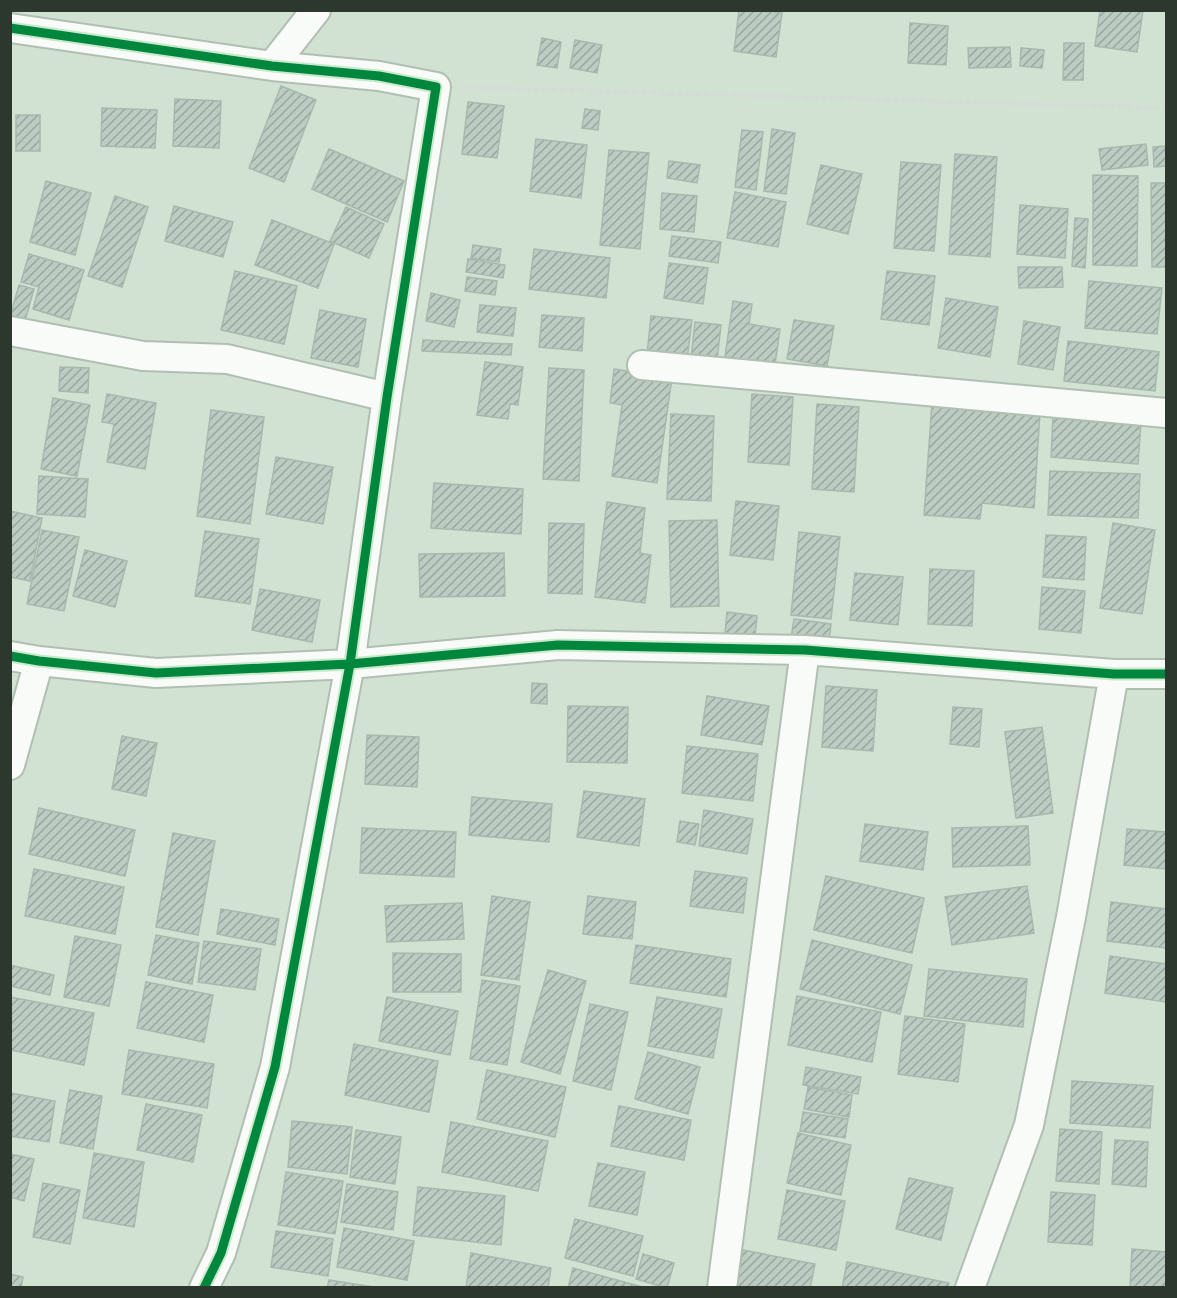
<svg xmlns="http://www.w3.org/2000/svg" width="1177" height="1298" font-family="Rubik,sans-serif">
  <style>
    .building { fill: url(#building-hatch); stroke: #a8b8ad; stroke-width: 1.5 }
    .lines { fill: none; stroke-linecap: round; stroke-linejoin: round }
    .minor-casing { stroke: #b1bfb2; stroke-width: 32 }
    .path { stroke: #d5dbd6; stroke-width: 4; stroke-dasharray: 6 3; stroke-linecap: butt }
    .minor { stroke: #f8fbf8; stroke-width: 28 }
    .cycleway-casing { stroke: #cae9cc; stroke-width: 13 }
    .cycleway { stroke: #00873e; stroke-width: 9 }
  </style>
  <defs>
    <pattern id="building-hatch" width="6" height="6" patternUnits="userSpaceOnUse" patternTransform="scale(1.5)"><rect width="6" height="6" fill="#bcccc2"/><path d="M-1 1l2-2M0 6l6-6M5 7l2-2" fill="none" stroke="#99a79e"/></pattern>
  </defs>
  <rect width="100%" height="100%" fill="#d1e2d2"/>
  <path class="building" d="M739,10H762L782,13L776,57L734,51Z
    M1100,10H1143L1137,52L1095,46Z
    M910,23L948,26L946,65L908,63Z
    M542,38L561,42L557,68L537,65Z
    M575,40L602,45L597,73L570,68Z
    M1064,43H1084L1083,80H1063Z
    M1010,47L1011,67L969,68L968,48Z
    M1021,48L1044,50L1042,68L1020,66Z
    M281,86L316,100L284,182L249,168Z
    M175,99L221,101L219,148L173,146Z
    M468,102L504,106L497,158L462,154Z
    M102,108L157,110L155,148L101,146Z
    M585,109L600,111L598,130L582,128Z
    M16,115H40V151H16Z
    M772,129L795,133L786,194L764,191Z
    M742,130L763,132L756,190L735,187Z
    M536,139L587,145L581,198L530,191Z
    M1146,144L1148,165L1102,170L1099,149Z
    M1166,146V166L1154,167L1153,147Z
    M329,149L404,181L387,222L312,189Z
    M609,150L649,153L640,249L600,245Z
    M955,154L997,157L990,257L949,254Z
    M669,161L700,165L697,183L667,178Z
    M901,162L941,165L934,251L894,248Z
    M821,165L862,174L848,234L807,224Z
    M1093,175L1138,176L1137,266L1093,265Z
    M46,181L91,193L75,255L30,242Z
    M1151,183H1166V267H1152Z
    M735,192L786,202L778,247L727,238Z
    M662,193L697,196L694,232L660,229Z
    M115,196L148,207L122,287L88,276Z
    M1020,205L1068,209L1065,258L1017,254Z
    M174,206L233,222L223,257L165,241Z
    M346,207L384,224L369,258L330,241Z
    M1075,218L1088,219L1085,268L1072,266Z
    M272,220L334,244L318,288L255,265Z
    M672,236L721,242L718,263L669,256Z
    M473,245L501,249L499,262L471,258Z
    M534,249L610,258L606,298L529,289Z
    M29,254L84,270L69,320L33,309L39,287L21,282Z
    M468,259L505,265L503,278L466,272Z
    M669,263L708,268L703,304L664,298Z
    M1018,267H1062L1063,287L1019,288Z
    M235,271L297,286L284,344L221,330Z
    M887,271L935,276L929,325L881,319Z
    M467,277L497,281L495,295L465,291Z
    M1089,281L1162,288L1157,334L1085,328Z
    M19,285L34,289L25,321L10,317Z
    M431,293L460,300L454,327L426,321Z
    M946,298L998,307L990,357L938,348Z
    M733,301L752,304L749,324L780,329L775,365L725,357Z
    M480,305L516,308L513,336L477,332Z
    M320,310L366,319L358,367L311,358Z
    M542,315L584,318L582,351L539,347Z
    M651,316L692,320L687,360L647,354Z
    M794,320L834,326L827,366L787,359Z
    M1024,321L1060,327L1053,370L1018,364Z
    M695,322L721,325L717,361L691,358Z
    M423,340L512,344L511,355L422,351Z
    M1068,341L1159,352L1155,391L1064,381Z
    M485,362L523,367L518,405L510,404L508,419L477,415Z
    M60,367L89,368L88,393L59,391Z
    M549,368L584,370L579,481L543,479Z
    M614,369L672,378L657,483L612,476L622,405L610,403Z
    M107,394L156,403L145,469L107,462L114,424L102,422Z
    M752,394L793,397L789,465L748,462Z
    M53,398L90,405L77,476L41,469Z
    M932,403L1040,412L1034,508L982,503L980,519L924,515Z
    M817,404L859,407L854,492L812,489Z
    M211,410L264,417L250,524L197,516Z
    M671,414L714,416L711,501L667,499Z
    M1053,415L1141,422L1138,464L1051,457Z
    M276,457L333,467L323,524L266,514Z
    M1050,471L1140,474L1138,518L1048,515Z
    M39,476L88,479L85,517L37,514Z
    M434,483L523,489L521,534L431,528Z
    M736,501L779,506L773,560L730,555Z
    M607,502L645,508L640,553L651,555L645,603L595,597Z
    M10,511L42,518L30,581L10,577Z
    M717,520L719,606L671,607L669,521Z
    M549,523L584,524L582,594L548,593Z
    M1113,523L1155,530L1142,614L1100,608Z
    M42,530L79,537L64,611L27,604Z
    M205,531L259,539L250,604L195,596Z
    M799,532L840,537L831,619L791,615Z
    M1046,535L1086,537L1084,580L1043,577Z
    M85,550L127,561L115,607L73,596Z
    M504,553L505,596L420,597L419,554Z
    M930,569L974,571L972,626L928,624Z
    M855,573L903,577L898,625L850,620Z
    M1042,587L1085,591L1081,633L1039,629Z
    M260,589L320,600L312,642L252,630Z
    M727,612L757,616L755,637L725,633Z
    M794,619L831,624L829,642L791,638Z
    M532,683L547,684V704L531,703Z
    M826,686L877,690L873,751L822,747Z
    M707,696L769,706L762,745L701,735Z
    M568,706L628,707L627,763L567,762Z
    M953,707L982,709L979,747L950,744Z
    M1042,727L1053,813L1016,818L1005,732Z
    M367,735L419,737L417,787L365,784Z
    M122,736L157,743L146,796L112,789Z
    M687,746L758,754L753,801L682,793Z
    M584,791L645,799L639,846L577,837Z
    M472,797L552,804L549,842L469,835Z
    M39,808L135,830L125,876L29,854Z
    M704,810L753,819L747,854L699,846Z
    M680,821L699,824L695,845L677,842Z
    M865,824L928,832L923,870L860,861Z
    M1028,826L1030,865L953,867L952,828Z
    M362,828L456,832L454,877L360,873Z
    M1127,829L1166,832V869L1124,865Z
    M173,833L215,841L198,935L156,927Z
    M34,869L124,887L115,934L25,916Z
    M695,871L747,878L743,913L690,906Z
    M826,876L924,898L912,953L814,930Z
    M1027,886L1034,933L952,945L945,897Z
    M492,896L530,902L519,980L481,975Z
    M588,896L636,902L632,939L583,934Z
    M1111,902L1166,909V948L1107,941Z
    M462,903L464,939L387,942L385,906Z
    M221,909L279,919L275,945L217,934Z
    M156,935L199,943L192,984L148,975Z
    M75,936L121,945L109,1006L64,997Z
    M812,940L912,965L900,1014L800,989Z
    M204,941L261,949L255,990L198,982Z
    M636,945L731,959L726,997L630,983Z
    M393,953L461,954V992H393Z
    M1110,956L1166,964V1002L1105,993Z
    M10,965L54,975L50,995L10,986Z
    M929,969L1027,979L1023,1027L924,1016Z
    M548,970L586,981L560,1074L521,1062Z
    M482,980L520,986L507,1065L470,1059Z
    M146,982L213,995L204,1042L137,1028Z
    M797,996L881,1012L872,1062L788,1045Z
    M10,997L94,1013L84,1065L10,1050Z
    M387,997L458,1011L450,1055L379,1041Z
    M657,997L722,1009L713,1058L648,1046Z
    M590,1004L628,1012L611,1090L573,1081Z
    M905,1016L965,1024L958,1082L898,1074Z
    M354,1044L438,1061L429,1112L345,1095Z
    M129,1050L214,1064L207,1108L122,1094Z
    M648,1052L700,1067L688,1114L635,1099Z
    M806,1067L861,1077L858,1094L803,1085Z
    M487,1070L566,1087L555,1137L477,1119Z
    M1072,1081L1153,1086L1150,1128L1070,1123Z
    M808,1087L852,1095L849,1117L804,1109Z
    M70,1090L102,1096L93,1149L60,1143Z
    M10,1093L55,1101L49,1142L10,1136Z
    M146,1104L202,1115L193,1162L137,1150Z
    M619,1106L691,1120L684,1160L611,1146Z
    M803,1112L848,1119L845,1138L800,1131Z
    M292,1121L352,1127L347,1174L288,1167Z
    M451,1122L548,1141L538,1191L442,1172Z
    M1060,1129L1102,1132L1099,1184L1056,1181Z
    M356,1130L401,1137L395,1184L350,1177Z
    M798,1133L851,1145L841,1195L787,1183Z
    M1115,1140L1148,1142L1146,1187L1112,1184Z
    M94,1153L144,1162L134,1227L83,1218Z
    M10,1154L34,1159L24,1201L10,1197Z
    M598,1163L645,1172L637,1215L589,1206Z
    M286,1172L343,1181L335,1234L278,1225Z
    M909,1178L953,1188L941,1240L896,1229Z
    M43,1183L80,1190L70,1244L33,1237Z
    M347,1184L398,1192L393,1230L341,1222Z
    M418,1187L505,1196L501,1245L413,1235Z
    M787,1190L845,1201L836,1250L778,1239Z
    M1051,1192L1095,1195L1092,1245L1048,1242Z
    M575,1219L643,1236L633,1276L565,1258Z
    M344,1228L414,1241L407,1280L337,1267Z
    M276,1231L333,1239L328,1276L271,1267Z
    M1132,1249L1166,1252V1288H1130Z
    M743,1250L815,1264L810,1288H736Z
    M471,1253L551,1268L548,1288H466Z
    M643,1254L674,1263L667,1288L636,1279Z
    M847,1262L949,1283L948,1288H842Z
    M573,1268L646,1288H568Z
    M10,1274L23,1277L21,1288H10Z
    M329,1280L373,1287V1288H327Z"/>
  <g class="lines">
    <g class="minor-casing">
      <path id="minor" d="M10,28L272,66L379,76L436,87L387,397L350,664L275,1067L221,1253L204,1288
        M272,66L316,10
        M10,331L143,356L227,359L387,397
        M642,365L1166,413
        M10,656L39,661L156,673L350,664L558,645L805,650L1114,674H1166
        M10,765L39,661
        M722,1288L805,650
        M970,1288L1029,1125L1071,917L1114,674"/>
    </g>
    <path class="path" d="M461,87L1166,108"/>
    <use href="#minor" class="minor"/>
    <g class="cycleway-casing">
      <path id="cycleway" d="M10,28L272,66L379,76L436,87L387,397L350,664L275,1067L221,1253L204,1288
        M10,656L39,661L156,673L350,664L558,645L805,650L1114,674H1166"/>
    </g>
    <use href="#cycleway" class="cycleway"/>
  </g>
  <rect width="1177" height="1298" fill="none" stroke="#2c382d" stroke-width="24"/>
</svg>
